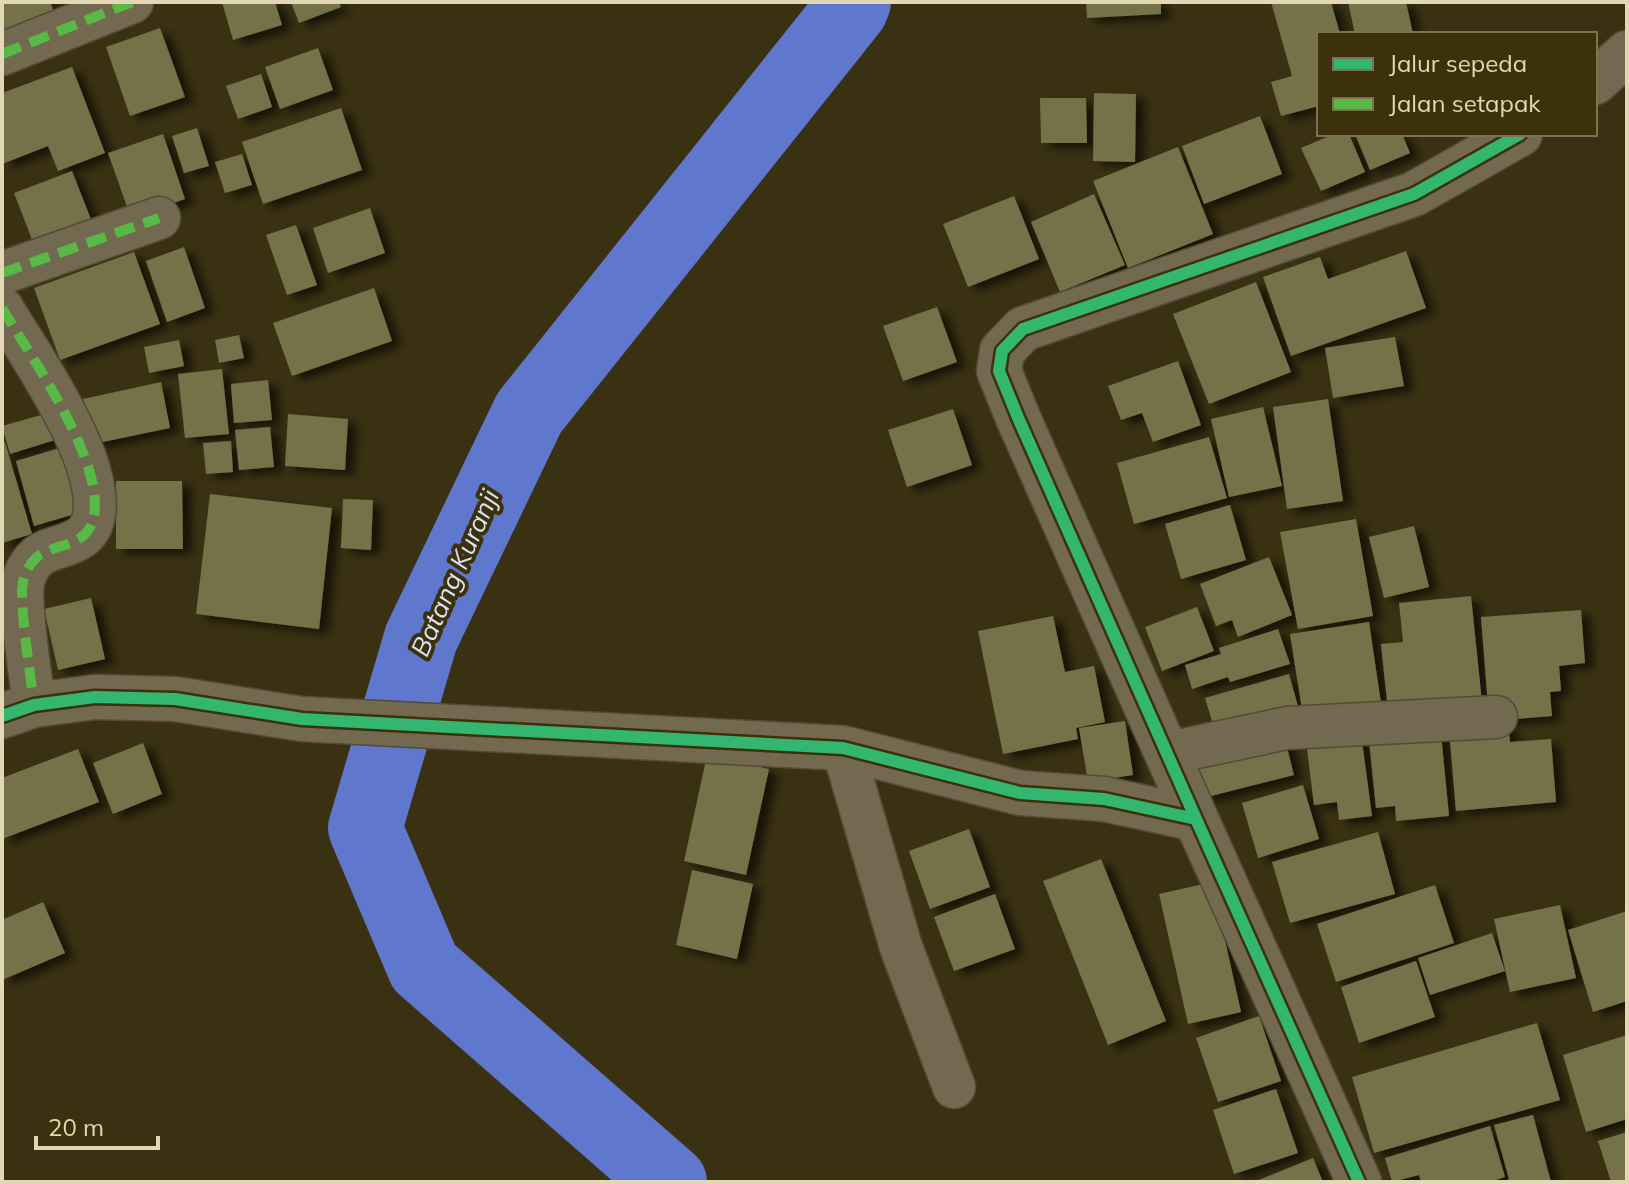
<svg xmlns="http://www.w3.org/2000/svg" width="1629" height="1184" font-family="Mulish,sans-serif">
  <style>
    .lines { fill: none; stroke-linecap: round; stroke-linejoin: round }
    .river { stroke: #5f78ce; stroke-width: 74 }
    .building { fill: #747149; filter: url(#shadow) }
    .minor-casing { stroke: #534c35; stroke-width: 45 }
    .tertiary-casing { stroke: #534c35; stroke-width: 47 }
    .minor { stroke: #726950; stroke-width: 42 }
    .tertiary { stroke: #726950; stroke-width: 44 }
    .quiet { stroke: #58b947; stroke-width: 10; stroke-dasharray: 20 10; stroke-linecap: butt }
    .cycleway-casing { stroke: #3d310b; stroke-width: 17 }
    .cycleway { stroke: #33b770; stroke-width: 12 }
    .labels { text-anchor: middle; stroke-width: 8; stroke-linejoin: round; paint-order: stroke }
    .water-label { font-size: 26px; font-style: italic; fill: #d9e2fc; stroke: #3d310b }
  </style>
  <defs>
    <filter id="shadow"><feDropShadow dx="9" dy="5" stdDeviation="4" flood-color="#0009"/></filter>
  </defs>
  <rect width="100%" height="100%" fill="#3a3112"/>
  <g class="lines">
    <path class="river" d="M670,1182L424,967L365,828L421,638L529,413L851,9L854,2"/>
  </g>
  <path class="building" d="M2,2H50L57,20L2,42Z
    M222,2H275L282,25L233,40Z
    M291,2H339L341,7L299,23Z
    M1086,2H1161V14L1087,18Z
    M1271,2H1331L1340,34H1319V106L1281,116L1271,82L1292,76Z
    M1348,2H1406L1413,34H1355Z
    M160,28L185,97L130,116L106,47Z
    M318,48L333,90L280,109L265,67Z
    M72,67L105,153L58,171L48,146L2,164V93Z
    M261,74L272,107L238,119L226,86Z
    M1094,93L1136,94L1135,162L1093,161Z
    M1040,98H1086L1087,143H1041Z
    M341,108L362,170L263,204L242,142Z
    M1260,116L1282,174L1204,204L1182,146Z
    M197,128L209,166L184,173L172,136Z
    M163,134L185,199L131,218L108,153Z
    M1334,134H1349L1365,172L1321,191L1301,148Z
    M1355,134H1402L1410,153L1370,170Z
    M1178,147L1213,234L1128,268L1093,181Z
    M242,154L252,185L225,193L215,162Z
    M72,171L94,227L36,250L14,193Z
    M1094,194L1125,265L1060,292L1031,222Z
    M1014,196L1039,259L968,287L943,224Z
    M370,208L385,253L328,273L313,228Z
    M296,225L317,285L287,295L266,235Z
    M184,247L205,308L167,322L146,261Z
    M1406,251L1426,308L1291,356L1263,277L1320,257L1328,279Z
    M134,252L160,324L60,360L34,288Z
    M1256,282L1291,372L1209,404L1173,314Z
    M374,288L392,341L292,376L273,323Z
    M937,307L957,362L903,381L883,326Z
    M239,335L244,358L219,363L215,340Z
    M1395,337L1404,386L1333,398L1325,348Z
    M179,340L184,366L149,373L144,347Z
    M1178,361L1201,425L1153,442L1142,413L1121,420L1108,386Z
    M222,369L229,434L185,438L178,374Z
    M268,380L272,420L234,423L231,384Z
    M161,382L170,428L93,444L83,399Z
    M1328,399L1343,501L1287,509L1273,407Z
    M1263,407L1282,486L1229,497L1211,419Z
    M953,409L972,465L907,487L888,430Z
    M48,413L55,440L10,454L2,426Z
    M288,414L348,419L345,470L285,466Z
    M270,427L274,467L239,470L235,430Z
    M1209,437L1227,498L1134,524L1117,463Z
    M231,441L233,472L206,474L203,443Z
    M5,442L32,534L2,543V443Z
    M63,447L82,512L34,526L16,461Z
    M116,481H182L183,549H116Z
    M210,494L332,508L319,629L196,614Z
    M343,499L373,500L371,550L341,548Z
    M1230,505L1246,560L1181,579L1165,524Z
    M1356,519L1373,616L1298,629L1280,532Z
    M1414,526L1429,587L1384,598L1369,537Z
    M1269,557L1292,615L1238,637L1232,620L1216,626L1200,584Z
    M1471,596L1483,712L1389,720L1381,644L1403,642L1399,603Z
    M91,598L105,659L58,670L44,609Z
    M1197,607L1214,651L1162,671L1145,627Z
    M1581,610L1585,663L1559,666L1561,691L1550,692L1552,716L1503,720L1488,705L1481,617Z
    M1053,616L1065,672L1094,666L1105,722L1076,728L1078,739L1003,754L978,631Z
    M1369,622L1382,710L1304,722L1290,634Z
    M1278,629L1290,664L1230,682L1228,677L1192,689L1185,665L1221,654L1219,648Z
    M1289,674L1301,717L1218,741L1205,698Z
    M1125,721L1133,775L1088,782L1079,728Z
    M1440,723L1449,816L1396,821L1395,806L1376,808L1368,731Z
    M1508,724L1510,742L1551,739L1556,802L1456,811L1449,730Z
    M1360,726L1372,816L1339,820L1337,802L1314,805L1305,733Z
    M1284,736L1294,775L1203,798L1193,759Z
    M143,743L162,794L113,814L93,763Z
    M78,749L99,802L2,839V778Z
    M707,755L769,769L746,875L684,861Z
    M1303,785L1319,839L1258,858L1242,803Z
    M969,829L990,887L930,909L909,851Z
    M1378,832L1395,894L1290,923L1272,862Z
    M1101,859L1166,1021L1108,1045L1043,881Z
    M692,870L753,884L737,959L676,945Z
    M1212,882L1241,1012L1188,1024L1159,894Z
    M1435,885L1454,943L1336,982L1317,924Z
    M995,894L1015,949L954,971L934,917Z
    M43,902L65,953L2,980V920Z
    M1560,905L1576,978L1510,992L1494,919Z
    M1627,911V1001L1593,1012L1568,930Z
    M1492,933L1505,971L1430,995L1418,958Z
    M1416,961L1435,1017L1359,1043L1341,987Z
    M1259,1016L1281,1081L1218,1102L1196,1038Z
    M1537,1023L1560,1100L1374,1153L1352,1077Z
    M1627,1035V1119L1586,1132L1563,1055Z
    M1276,1089L1298,1153L1234,1174L1213,1110Z
    M1533,1115L1551,1182H1503L1509,1179L1494,1125Z
    M1490,1126L1505,1177L1490,1182H1421L1419,1175L1392,1182L1385,1158Z
    M1627,1132V1182H1611L1598,1141Z
    M1313,1158L1323,1182H1254Z"/>
  <g class="lines">
    <g class="minor-casing">
      <path id="minor" d="M2,54L132,2
        M2,273L159,218
        M2,308C28,353 119,479 89,529C78,547 51,545 37,557C27,566 23,577 22,590C22,626 30,669 34,705
        M843,748L901,947L954,1087
        M1169,753L1287,728L1496,717"/>
    </g>
    <g class="tertiary-casing">
      <path id="tertiary" d="M1595,82L1627,53
        M2,716L34,705L95,697L175,699L302,719L843,748L1020,793L1104,799L1196,819L1359,1182
        M1196,819L1019,420L999,371L1002,351L1023,329L1414,194L1520,134"/>
    </g>
    <use href="#minor" class="minor"/>
    <use href="#tertiary" class="tertiary"/>
    <path class="quiet" d="M2,54L132,2
      M2,273L159,218
      M2,308C28,353 119,479 89,529C78,547 51,545 37,557C27,566 23,577 22,590C22,626 30,669 34,705"/>
    <g class="cycleway-casing">
      <path id="cycleway" d="M2,716L34,705L95,697L175,699L302,719L843,748L1020,793L1104,799L1196,819L1359,1182
        M1196,819L1019,420L999,371L1002,351L1023,329L1414,194L1520,134"/>
    </g>
    <use href="#cycleway" class="cycleway"/>
  </g>
  <g class="labels">
    <g class="water-label">
      <text transform="translate(455 573) rotate(-66)" y="9">Batang Kuranji</text>
    </g>
  </g>
  <rect width="1629" height="1184" fill="none" stroke="#e3d7b6" stroke-width="8"/>
  <rect x="1317" y="32" width="280" height="104" fill="#3d310b" stroke="#7f734f" stroke-width="2"/>
  <rect x="1333" y="58" width="40" height="12" fill="#33b770" stroke="#7f734f" stroke-width="2"/>
  <text x="1389" y="72" font-size="24" fill="#e3d7b6">Jalur sepeda</text>
  <rect x="1333" y="98" width="40" height="12" fill="#58b947" stroke="#7f734f" stroke-width="2"/>
  <text x="1389" y="112" font-size="24" fill="#e3d7b6">Jalan setapak</text>
  <path d="M36 1136v12h122v-12" fill="none" stroke="#e3d7b6" stroke-width="4"/>
  <text x="48" y="1136" font-size="24" fill="#e3d7b6" stroke="#3d310b" stroke-width="6" paint-order="stroke">20 m</text>
</svg>
